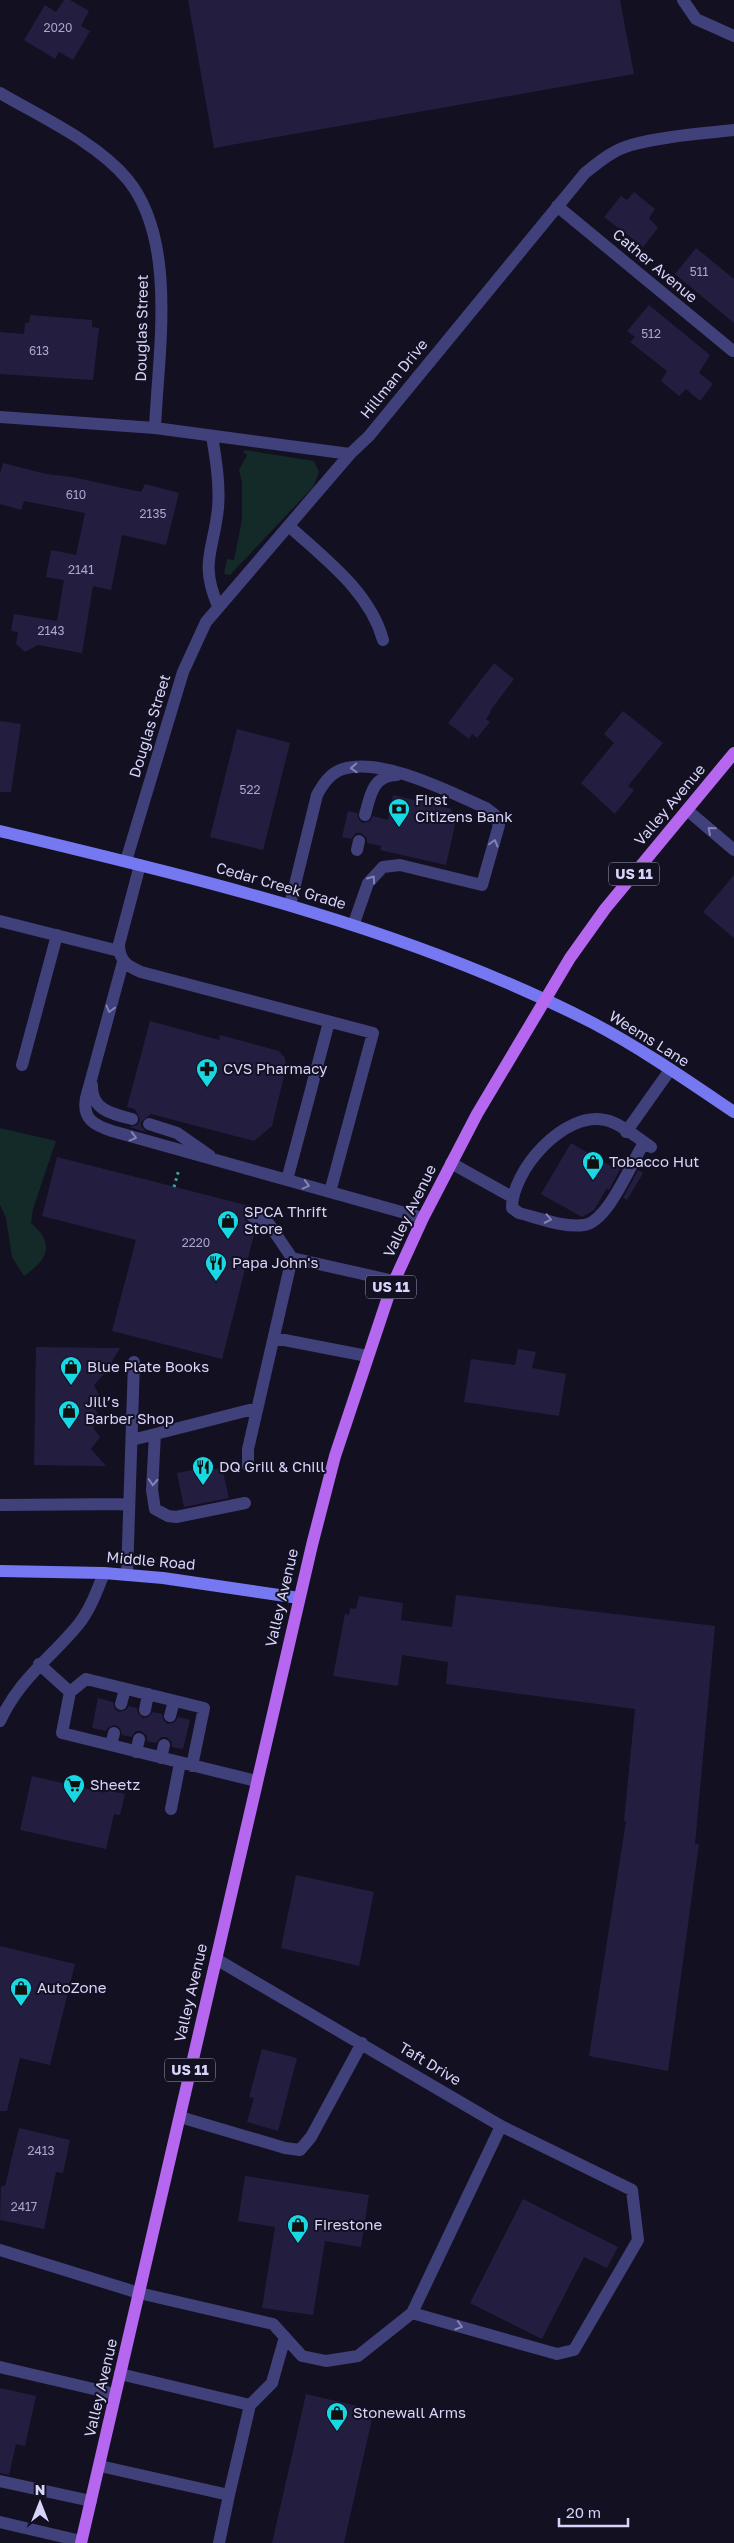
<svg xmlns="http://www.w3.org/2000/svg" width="734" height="2543" font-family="'Golos Text',sans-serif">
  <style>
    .green { fill: #142a28 }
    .building { fill: #231e40 }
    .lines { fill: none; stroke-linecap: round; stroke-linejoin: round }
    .path { stroke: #3ba89c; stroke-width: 3; stroke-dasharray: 2.5 4; stroke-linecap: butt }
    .service { stroke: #40407b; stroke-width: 12 }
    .minor { stroke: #40407b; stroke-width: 12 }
    .secondary { stroke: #7578f0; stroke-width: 12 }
    .primary { stroke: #b567ef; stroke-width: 12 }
    .oneway { stroke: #8483b4 }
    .labels { text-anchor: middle; stroke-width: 4; stroke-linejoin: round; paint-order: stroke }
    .number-label { font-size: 12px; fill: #aaa6cc }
    .shield { fill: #121021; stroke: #9c99b9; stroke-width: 1 }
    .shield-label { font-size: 14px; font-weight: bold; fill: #d7d4fa }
    .street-label { font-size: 15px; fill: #d7d4fa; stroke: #121021 }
    .poi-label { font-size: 15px; fill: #d7d4fa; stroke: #121021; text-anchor: start }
  </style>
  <rect width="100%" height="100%" fill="#121021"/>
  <path class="green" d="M245,450L314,461L319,472L313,487L230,575L224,574L227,559L234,560L242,520V482L239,470L247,455L243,452Z
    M0,1128L56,1141L33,1209L31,1223C56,1244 47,1260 24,1276L12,1257L6,1218L0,1205Z"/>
  <path class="building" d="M64,0H70L89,11L81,26L90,31L73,60L59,52L55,59L24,40L45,5L56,12Z
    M188,0H620L634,74L214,148Z
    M634,192L655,209L649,218L658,228L643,247L604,217L621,196L627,200Z
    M696,248L734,279V323L675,274Z
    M649,305L710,355L699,373L713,384L700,401L686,389L679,396L661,381L667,371L630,342L635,337L627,331Z
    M30,315L92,320V327L99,328L93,380L0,374V332L24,334L25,323H29Z
    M3,463L46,474L72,477L141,492L145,484L179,493L166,545L122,535L111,590L93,586L82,653L38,645L25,652L16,644L18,632L11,631L14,614L57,621L64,580L46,577L51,550L76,555L85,513L24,501L21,510L0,504V474Z
    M494,663L514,679L490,711L491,712L486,719L490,722L477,738L472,734L469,739L448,723Z
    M623,711L663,743L628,786L634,790L615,814L581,783L614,743L604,734Z
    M0,721L21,724L11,792H0Z
    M237,729L290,743L263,850L210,837Z
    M393,795L452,809L451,815L457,816L446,865L380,850L381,846L367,843V838L361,833H356L351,839L342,837L348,811L357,813L359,820L363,823L370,821L373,816L388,820Z
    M734,875V938L703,912Z
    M150,1021L219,1040L220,1035L279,1051L285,1058L286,1068L272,1126L254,1141L151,1114L141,1122V1126L146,1132L129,1127L137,1125L140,1120L135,1109L127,1107Z
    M571,1143L614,1168L619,1159L624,1162L609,1190L607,1188L594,1210L582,1217L541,1194Z
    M57,1157L254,1207L244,1213L246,1221L250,1226L256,1227L222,1359L112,1331L136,1240L42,1216Z
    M638,1170L643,1173L627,1200L623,1198Z
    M36,1347L120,1348L105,1373L94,1385L100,1397L94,1406L100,1418L93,1428L100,1437L91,1449L106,1466L34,1465Z
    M518,1349L536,1352L532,1368L566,1374L559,1416L464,1402L471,1359L515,1365Z
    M209,1467L210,1470L222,1468L229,1498L184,1507L177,1473Z
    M456,1595L715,1626L695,1844H699L668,2071L589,2056L626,1821H624L635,1709L446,1684L448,1662L402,1655L398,1686L333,1676L345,1614L349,1615L350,1608L356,1609L359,1596L403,1603L401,1620L452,1627Z
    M98,1698L113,1702L115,1709L119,1712L126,1710L129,1706L137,1708L138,1713L143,1718L148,1717L153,1712L162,1714L164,1721L168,1724L175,1722L178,1717L190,1720L183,1749L172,1747V1742L166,1737H161L156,1743L147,1741V1736L141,1731H136L131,1737L122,1735L120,1728L115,1725L109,1727L106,1731L92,1728Z
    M32,1776L105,1793V1790L125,1794L120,1815L114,1814L106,1849L20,1830Z
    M296,1875L374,1892L359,1966L281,1948Z
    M0,1946L75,1964L50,2065L20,2058L7,2111H0Z
    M262,2049L297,2058L278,2131L247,2122L254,2098L249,2097Z
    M19,2128L70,2140L63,2173L56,2172L44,2229L0,2220L1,2186H5Z
    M245,2176L369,2195L361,2247L325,2241L313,2315L262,2308L275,2227L238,2221Z
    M523,2199L618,2247L607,2268L584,2257L542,2339L470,2303Z
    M0,2388L36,2396L25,2446L16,2444L9,2475L0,2473Z
    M306,2394L374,2410L344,2543H272Z"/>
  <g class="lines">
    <path class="path" d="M174,1187L179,1169"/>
    <path class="service" d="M683,0L696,19L734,36
      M290,527C325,559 370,592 383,640
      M687,810L734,850
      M365,815C370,796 373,775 397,775
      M357,850L359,841
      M140,865L119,944C119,961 127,966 141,972L373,1033L330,1192
      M290,905L317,795C323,784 330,773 343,769C383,757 449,792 486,808L495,815L499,825L482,885L400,865L383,867L368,883L354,923
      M0,921L119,951
      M123,962L86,1098C82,1119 94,1125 112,1131L423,1218
      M22,1065L57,935
      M92,1085C91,1109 111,1114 132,1119
      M149,1124L177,1133L210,1156
      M626,1132L670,1070
      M644,1143C631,1163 608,1222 584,1225C564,1228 539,1218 519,1213L512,1208C512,1170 564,1111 605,1120C619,1122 639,1139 651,1147
      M451,1163L512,1197
      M287,1180L329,1022
      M252,1216L269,1224L292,1258
      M274,1338L367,1356
      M155,1434L152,1490L155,1509L168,1516L176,1517L245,1503
      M132,1440L257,1408
      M248,1466V1449L292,1258L394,1281
      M0,1505L129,1504
      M127,1575L134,1362
      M39,1664L70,1692L62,1733L256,1781
      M70,1692L86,1679L204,1708L192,1766
      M121,1704L125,1689
      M145,1710L148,1694
      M170,1716L174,1701
      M0,1721C20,1678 50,1659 78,1625C90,1610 97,1591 104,1573
      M111,1745L114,1733
      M136,1752L139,1739
      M161,1758L164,1745
      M171,1809L180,1763
      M216,1959L501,2126L632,2190L638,2240L574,2350L557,2354L412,2313
      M180,2117L285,2148L300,2150L311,2137L362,2043
      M0,2250L139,2293L273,2324L302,2356L326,2361L358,2356L412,2313L501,2126
      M0,2367L115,2394
      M120,2374L250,2405
      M100,2466L229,2495L250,2405L272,2383L285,2337
      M0,2481L91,2501
      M0,2522L81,2541
      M219,2543L229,2495"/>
    <path class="minor" d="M0,93C41,117 98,143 128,180C178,242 158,354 155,428
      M557,206L733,351
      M0,417L155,428L350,454
      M212,436C216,460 220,484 218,508C214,550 199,562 218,606
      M126,861L183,672L206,622L350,454L369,436L585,173C599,162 613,150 631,145C664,136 700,134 734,130"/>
    <path class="secondary" d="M0,831C203,880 406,927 593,1023C642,1049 688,1081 734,1112
      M0,1571L104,1573L163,1578L299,1598"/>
    <path class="primary" d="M81,2543L312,1545L335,1456L391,1288L423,1218L477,1114L570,958L605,909L734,753"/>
  </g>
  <defs><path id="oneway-chevron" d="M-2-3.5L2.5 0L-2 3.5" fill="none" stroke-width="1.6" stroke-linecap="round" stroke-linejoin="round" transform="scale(1.25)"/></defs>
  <g class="oneway">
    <use href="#oneway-chevron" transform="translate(354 768) rotate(178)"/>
    <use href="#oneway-chevron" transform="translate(711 830) rotate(-139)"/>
    <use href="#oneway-chevron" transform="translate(494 843) rotate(-75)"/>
    <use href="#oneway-chevron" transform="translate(372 879) rotate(-55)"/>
    <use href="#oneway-chevron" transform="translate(110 1009) rotate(105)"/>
    <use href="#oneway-chevron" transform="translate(133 1137) rotate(15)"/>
    <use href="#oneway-chevron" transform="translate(306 1185) rotate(15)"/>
    <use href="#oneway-chevron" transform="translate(548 1219) rotate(12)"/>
    <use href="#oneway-chevron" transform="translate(153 1482) rotate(93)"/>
    <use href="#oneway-chevron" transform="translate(459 2326) rotate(16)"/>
  </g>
  <defs>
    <g id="bank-pin" transform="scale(1.125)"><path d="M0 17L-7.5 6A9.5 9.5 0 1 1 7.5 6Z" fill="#18d8e3" stroke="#121021"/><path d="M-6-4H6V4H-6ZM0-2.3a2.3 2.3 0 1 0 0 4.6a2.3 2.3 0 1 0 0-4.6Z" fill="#111"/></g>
    <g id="pharmacy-pin" transform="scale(1.125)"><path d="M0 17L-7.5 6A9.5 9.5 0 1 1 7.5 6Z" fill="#18d8e3" stroke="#121021"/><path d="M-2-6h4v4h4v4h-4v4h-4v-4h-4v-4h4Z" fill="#111"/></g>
    <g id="shop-pin" transform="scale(1.125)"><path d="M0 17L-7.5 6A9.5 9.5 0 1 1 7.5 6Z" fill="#18d8e3" stroke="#121021"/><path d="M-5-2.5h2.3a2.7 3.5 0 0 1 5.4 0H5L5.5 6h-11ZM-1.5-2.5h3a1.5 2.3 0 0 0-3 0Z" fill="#111"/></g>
    <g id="restaurant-pin" transform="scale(1.125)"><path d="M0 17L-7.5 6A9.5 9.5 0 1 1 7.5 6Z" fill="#18d8e3" stroke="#121021"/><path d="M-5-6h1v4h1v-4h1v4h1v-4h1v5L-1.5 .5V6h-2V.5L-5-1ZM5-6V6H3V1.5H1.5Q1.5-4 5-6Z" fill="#111"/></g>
    <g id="supermarket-pin" transform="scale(1.125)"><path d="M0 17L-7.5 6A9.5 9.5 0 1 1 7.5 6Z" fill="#18d8e3" stroke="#121021"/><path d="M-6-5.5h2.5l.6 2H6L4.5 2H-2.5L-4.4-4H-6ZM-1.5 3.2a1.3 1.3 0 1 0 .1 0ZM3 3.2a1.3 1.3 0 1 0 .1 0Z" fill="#111"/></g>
  </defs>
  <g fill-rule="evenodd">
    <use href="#bank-pin" x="399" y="809"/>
    <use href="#pharmacy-pin" x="207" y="1069"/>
    <use href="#shop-pin" x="593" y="1162"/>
    <use href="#shop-pin" x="228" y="1221"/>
    <use href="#restaurant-pin" x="216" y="1263"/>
    <use href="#shop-pin" x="71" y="1367"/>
    <use href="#shop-pin" x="69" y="1411"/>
    <use href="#restaurant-pin" x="203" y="1467"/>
    <use href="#supermarket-pin" x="74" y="1785"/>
    <use href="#shop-pin" x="21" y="1988"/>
    <use href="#shop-pin" x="298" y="2225"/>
    <use href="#shop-pin" x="337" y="2413"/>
  </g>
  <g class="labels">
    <g class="number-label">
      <text x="58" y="32">2020</text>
      <text x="699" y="276">511</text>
      <text x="651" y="338">512</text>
      <text x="39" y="355">613</text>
      <text x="76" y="499">610</text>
      <text x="153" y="518">2135</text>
      <text x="81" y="574">2141</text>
      <text x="51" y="635">2143</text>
      <text x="250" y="794">522</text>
      <text x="196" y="1247">2220</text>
      <text x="41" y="2155">2413</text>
      <text x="24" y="2211">2417</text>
    </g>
    <g class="shield">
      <rect x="609" y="862.5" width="50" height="23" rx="4"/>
      <rect x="366" y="1275.5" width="50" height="23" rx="4"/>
      <rect x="165" y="2058.5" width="50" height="23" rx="4"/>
    </g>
    <g class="shield-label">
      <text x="634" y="879">US 11</text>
      <text x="391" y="1292">US 11</text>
      <text x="190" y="2075">US 11</text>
    </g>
    <g class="street-label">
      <text transform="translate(655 266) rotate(40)" y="5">Cather Avenue</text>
      <text transform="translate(142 328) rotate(-89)" y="5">Douglas Street</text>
      <text transform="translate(394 379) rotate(-51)" y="5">Hillman Drive</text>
      <text transform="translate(150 726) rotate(-73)" y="5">Douglas Street</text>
      <text transform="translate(670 805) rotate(-50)" y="5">Valley Avenue</text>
      <text transform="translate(281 886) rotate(16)" y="5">Cedar Creek Grade</text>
      <text transform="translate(649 1039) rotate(32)" y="5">Weems Lane</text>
      <text transform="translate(410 1211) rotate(-64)" y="5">Valley Avenue</text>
      <text transform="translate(151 1561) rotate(5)" y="5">Middle Road</text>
      <text transform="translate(282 1598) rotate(-77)" y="5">Valley Avenue</text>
      <text transform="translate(191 1993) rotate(-77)" y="5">Valley Avenue</text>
      <text transform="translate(430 2064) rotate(31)" y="5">Taft Drive</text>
      <text transform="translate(101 2388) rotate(-77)" y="5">Valley Avenue</text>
    </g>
    <g class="poi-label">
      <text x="415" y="805">First<tspan x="415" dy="17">Citizens Bank</tspan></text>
      <text x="223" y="1074">CVS Pharmacy</text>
      <text x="609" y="1167">Tobacco Hut</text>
      <text x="244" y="1217">SPCA Thrift<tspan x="244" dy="17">Store</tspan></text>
      <text x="232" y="1268">Papa John's</text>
      <text x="87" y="1372">Blue Plate Books</text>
      <text x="85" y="1407">Jill’s<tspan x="85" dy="17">Barber Shop</tspan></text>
      <text x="219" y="1472">DQ Grill &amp; Chill</text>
      <text x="90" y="1790">Sheetz</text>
      <text x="37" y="1993">AutoZone</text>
      <text x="314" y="2230">Firestone</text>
      <text x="353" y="2418">Stonewall Arms</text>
    </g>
  </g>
  <g transform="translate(40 2503)" stroke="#121021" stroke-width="4" paint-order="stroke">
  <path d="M0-4L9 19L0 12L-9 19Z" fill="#d7d4fa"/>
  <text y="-8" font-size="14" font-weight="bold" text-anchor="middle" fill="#d7d4fa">N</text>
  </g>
  <path d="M559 2518v8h69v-8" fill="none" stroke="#d7d4fa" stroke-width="2.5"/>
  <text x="566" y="2518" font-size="15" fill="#d7d4fa" stroke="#121021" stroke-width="4" paint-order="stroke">20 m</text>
</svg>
